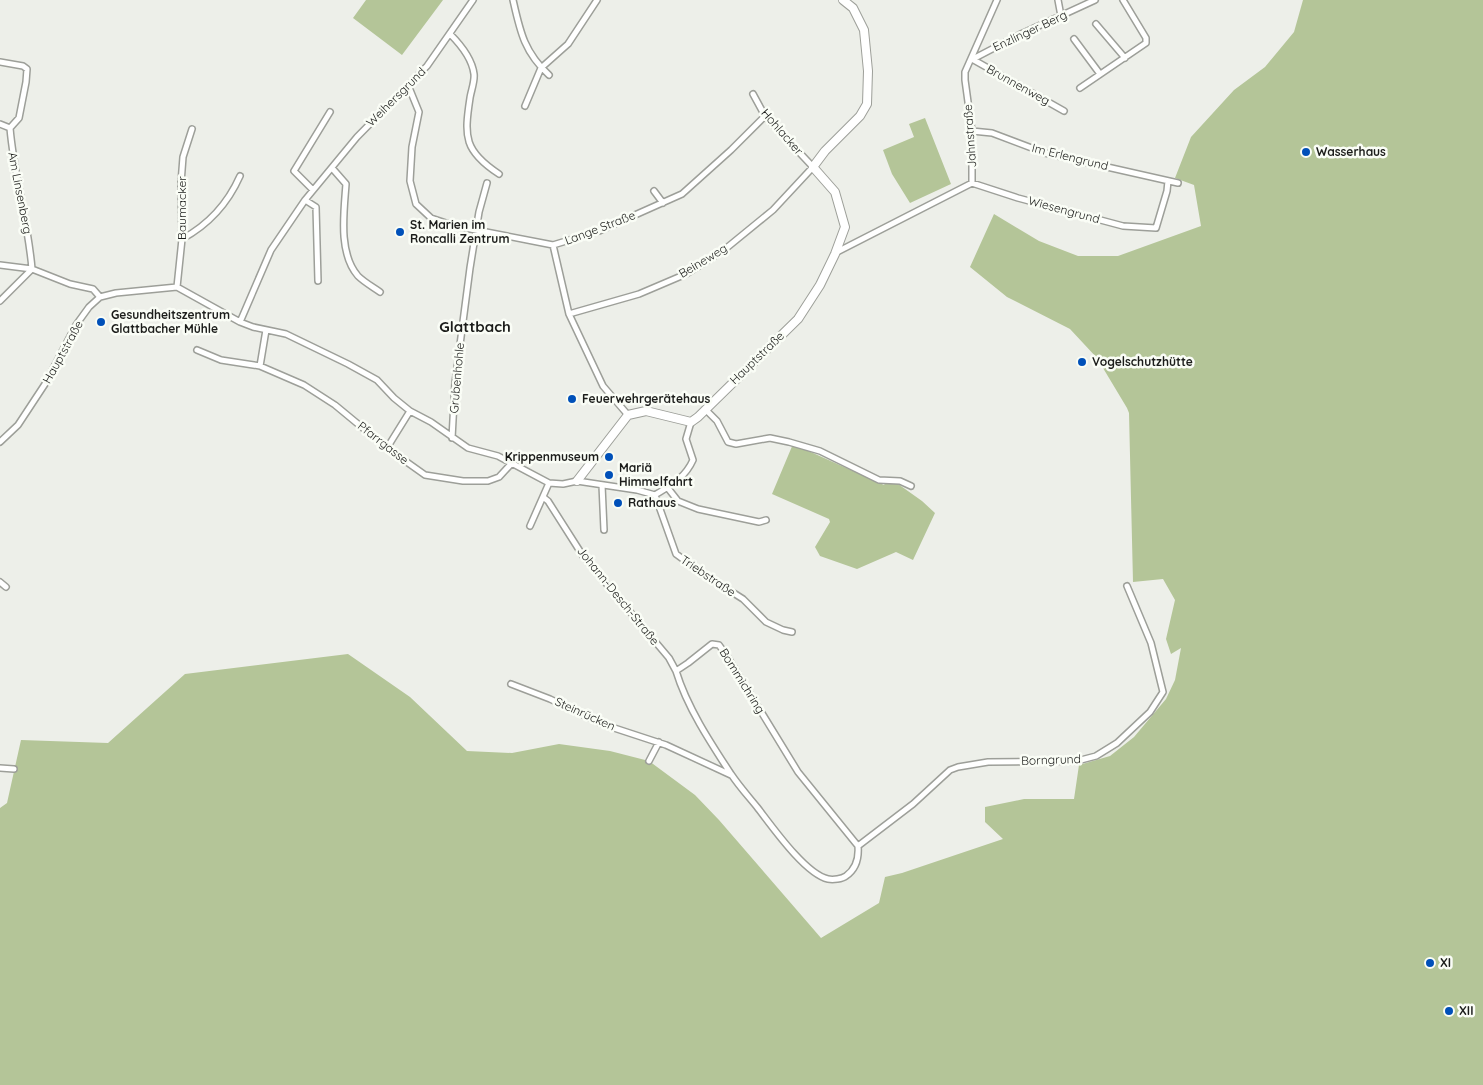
<svg xmlns="http://www.w3.org/2000/svg" width="1483" height="1085" font-family="Quicksand,sans-serif">
  <style>
    .green { fill: #b4c598 }
    .lines { fill: none; stroke-linecap: round; stroke-linejoin: round }
    .street-casing { stroke: #9d9f99; stroke-width: 8 }
    .secondary-casing { stroke: #9d9f99; stroke-width: 10 }
    .street { stroke: #fff; stroke-width: 5 }
    .secondary { stroke: #fff; stroke-width: 8 }
    .poi-dot { fill: #0050b9; stroke: #fafdf6; stroke-width: 2 }
    .labels { text-anchor: middle; stroke-width: 5; stroke-linejoin: round; paint-order: stroke }
    .street-label { font-size: 12px; fill: #1c1d1b; stroke: #fafdf6 }
    .poi-label { font-size: 12px; font-weight: bold; fill: #1c1d1b; stroke: #fafdf6; text-anchor: start }
    .quarter-label { font-size: 15px; font-weight: bold; fill: #1c1d1b; stroke: #fafdf6 }
  </style>
  <rect width="100%" height="100%" fill="#edefe9"/>
  <path class="green" d="M366,0H443L402,55L353,18Z
    M1303,0H1483V1085H0V808L7,803L21,740L108,743L185,674L348,654L410,697L467,751L512,753L559,744L610,751L649,761L695,795L719,820L821,938L879,903L885,877L902,873L1003,839L985,822V807L1024,799H1074L1079,765L1110,756L1134,737L1166,699L1175,680L1181,648L1171,654L1166,639L1175,600L1163,579L1133,582L1129,413L1127,408L1097,358L1070,329L1007,297L970,267L994,214L1039,241L1078,256H1118L1201,226L1194,185L1175,178L1191,137L1234,90L1265,67L1294,32Z
    M925,118L951,184L910,203L892,174L883,150L914,137L909,124Z
    M793,444L884,485L886,482L898,484L922,501L935,513L913,560L896,552L857,569L820,556L815,547L830,522L829,519L772,494Z"/>
  <g class="lines">
    <g class="street-casing">
      <path id="street" d="M513,0C520,31 524,52 549,75
        M1058,0L1061,16
        M1096,24L1125,58
        M450,34C461,45 472,58 474,74C475,81 471,91 470,98C464,137 464,151 499,174
        M1074,39L1100,74
        M972,59L1064,111
        M971,60L1019,35L1095,0
        M0,62L23,66L27,69L26,82L19,118L10,128
        M408,85L419,112L412,147L410,181L416,204L431,218L455,226L553,245L599,231L682,194L731,150L765,116
        M1080,88L1146,43V38L1123,0
        M525,106L541,68L568,44L597,0
        M0,124L10,128C14,176 28,221 32,269
        M972,131L992,133L1045,153L1178,183
        M332,168L346,184C344,212 338,253 358,276C364,282 373,287 380,292
        M972,183L1018,198L1123,226L1156,228L1167,191L1168,181
        M313,190L294,171L330,112
        M654,191L663,203
        M305,200L316,207L318,281
        M182,239C208,225 228,203 240,176
        M553,245L569,314L603,386L628,415
        M835,253L972,183V131L965,80V72L997,0
        M0,265L32,269L70,284L93,289L100,297
        M177,287L182,239L181,183L183,157L192,129
        M0,301L32,269
        M569,314L639,294L686,274L724,250L773,210L813,167L765,116L753,94
        M240,322L271,250L305,200L357,137L427,66L473,0
        M266,330L260,366L304,385L335,405L387,448L425,475L463,481H488L499,477L511,464
        M197,350L221,360L260,366
        M705,409L717,421L728,442L736,444L770,438L789,442L820,451L879,480L900,481L911,486
        M452,438L455,383L470,268L479,212L487,183
        M0,442L18,425L45,384L76,325L89,307L100,297L116,293L177,287L240,322L253,327L286,334L348,364L377,380L394,398L410,411L431,422L468,448L498,456L549,483L563,484L577,481L637,490L655,495C671,485 685,478 693,460L686,439L691,422
        M387,448L410,411
        M602,485L604,530
        M667,487L678,501L698,509L759,522L766,520
        M655,495L676,554L702,573L743,599L766,622L783,630L792,632
        M543,497L548,501L583,556L669,658L676,671
        M530,526L549,483
        M0,582L6,587
        M712,644L719,645L727,656L798,772L858,846C859,858 856,869 846,876C842,879 833,880 828,879C805,874 771,825 757,807C748,796 739,786 731,774C710,742 687,707 676,671L688,663Z
        M511,684L550,699L602,724L666,745L731,775
        M649,761L659,742
        M0,768L14,769
        M858,846L913,804L950,770L958,767L988,762L1077,761L1096,756L1117,743L1150,712L1163,692L1151,643L1127,586"/>
    </g>
    <g class="secondary-casing">
      <path id="secondary" d="M577,481L628,415L646,411L691,422L698,417L798,319L820,285L835,254L845,227L835,192L813,167L825,151L860,116L867,104L868,71L864,30L853,8L843,0"/>
    </g>
    <use href="#street" class="street"/>
    <use href="#secondary" class="secondary"/>
  </g>
  <g class="poi-dot">
    <circle cx="1306" cy="152" r="5"/>
    <circle cx="400" cy="232" r="5"/>
    <circle cx="101" cy="322" r="5"/>
    <circle cx="1082" cy="362" r="5"/>
    <circle cx="572" cy="399" r="5"/>
    <circle cx="609" cy="457" r="5"/>
    <circle cx="609" cy="475" r="5"/>
    <circle cx="618" cy="503" r="5"/>
    <circle cx="1430" cy="963" r="5"/>
    <circle cx="1449" cy="1011" r="5"/>
  </g>
  <g class="labels">
    <g class="street-label">
      <text transform="translate(1030 31) rotate(-25)" y="4">Enzlinger Berg</text>
      <text transform="translate(1018 85) rotate(29)" y="4">Brunnenweg</text>
      <text transform="translate(396 97) rotate(-45)" y="4">Weihersgrund</text>
      <text transform="translate(782 132) rotate(49)" y="4">Hohlacker</text>
      <text transform="translate(970 136) rotate(-94)" y="4">Jahnstraße</text>
      <text transform="translate(1070 157) rotate(14)" y="4">Im Erlengrund</text>
      <text transform="translate(20 193) rotate(79)" y="4">Am Linsenberg</text>
      <text transform="translate(182 208) rotate(-90)" y="4">Baumacker</text>
      <text transform="translate(1064 210) rotate(15)" y="4">Wiesengrund</text>
      <text transform="translate(600 228) rotate(-21)" y="4">Lange Straße</text>
      <text transform="translate(703 261) rotate(-31)" y="4">Beineweg</text>
      <text transform="translate(63 352) rotate(-61)" y="4">Hauptstraße</text>
      <text transform="translate(757 358) rotate(-44)" y="4">Hauptstraße</text>
      <text transform="translate(457 378) rotate(-85)" y="4">Grubenhohle</text>
      <text transform="translate(383 443) rotate(38)" y="4">Pfarrgasse</text>
      <text transform="translate(708 576) rotate(34)" y="4">Triebstraße</text>
      <text transform="translate(618 596) rotate(51)" y="4">Johann-Desch-Straße</text>
      <text transform="translate(742 681) rotate(58)" y="4">Bommichring</text>
      <text transform="translate(585 714) rotate(24)" y="4">Steinrücken</text>
      <text transform="translate(1051 760) rotate(-2)" y="4">Borngrund</text>
    </g>
    <g class="poi-label">
      <text x="1316" y="156">Wasserhaus</text>
      <text x="410" y="229">St. Marien im<tspan x="410" dy="14">Roncalli Zentrum</tspan></text>
      <text x="111" y="319">Gesundheitszentrum<tspan x="111" dy="14">Glattbacher Mühle</tspan></text>
      <text x="1092" y="366">Vogelschutzhütte</text>
      <text x="582" y="403">Feuerwehrgerätehaus</text>
      <text x="599" y="461" text-anchor="end">Krippenmuseum</text>
      <text x="619" y="472">Mariä<tspan x="619" dy="14">Himmelfahrt</tspan></text>
      <text x="628" y="507">Rathaus</text>
      <text x="1440" y="967">XI</text>
      <text x="1459" y="1015">XII</text>
    </g>
    <g class="quarter-label">
      <text x="475" y="332">Glattbach</text>
    </g>
  </g>
</svg>
